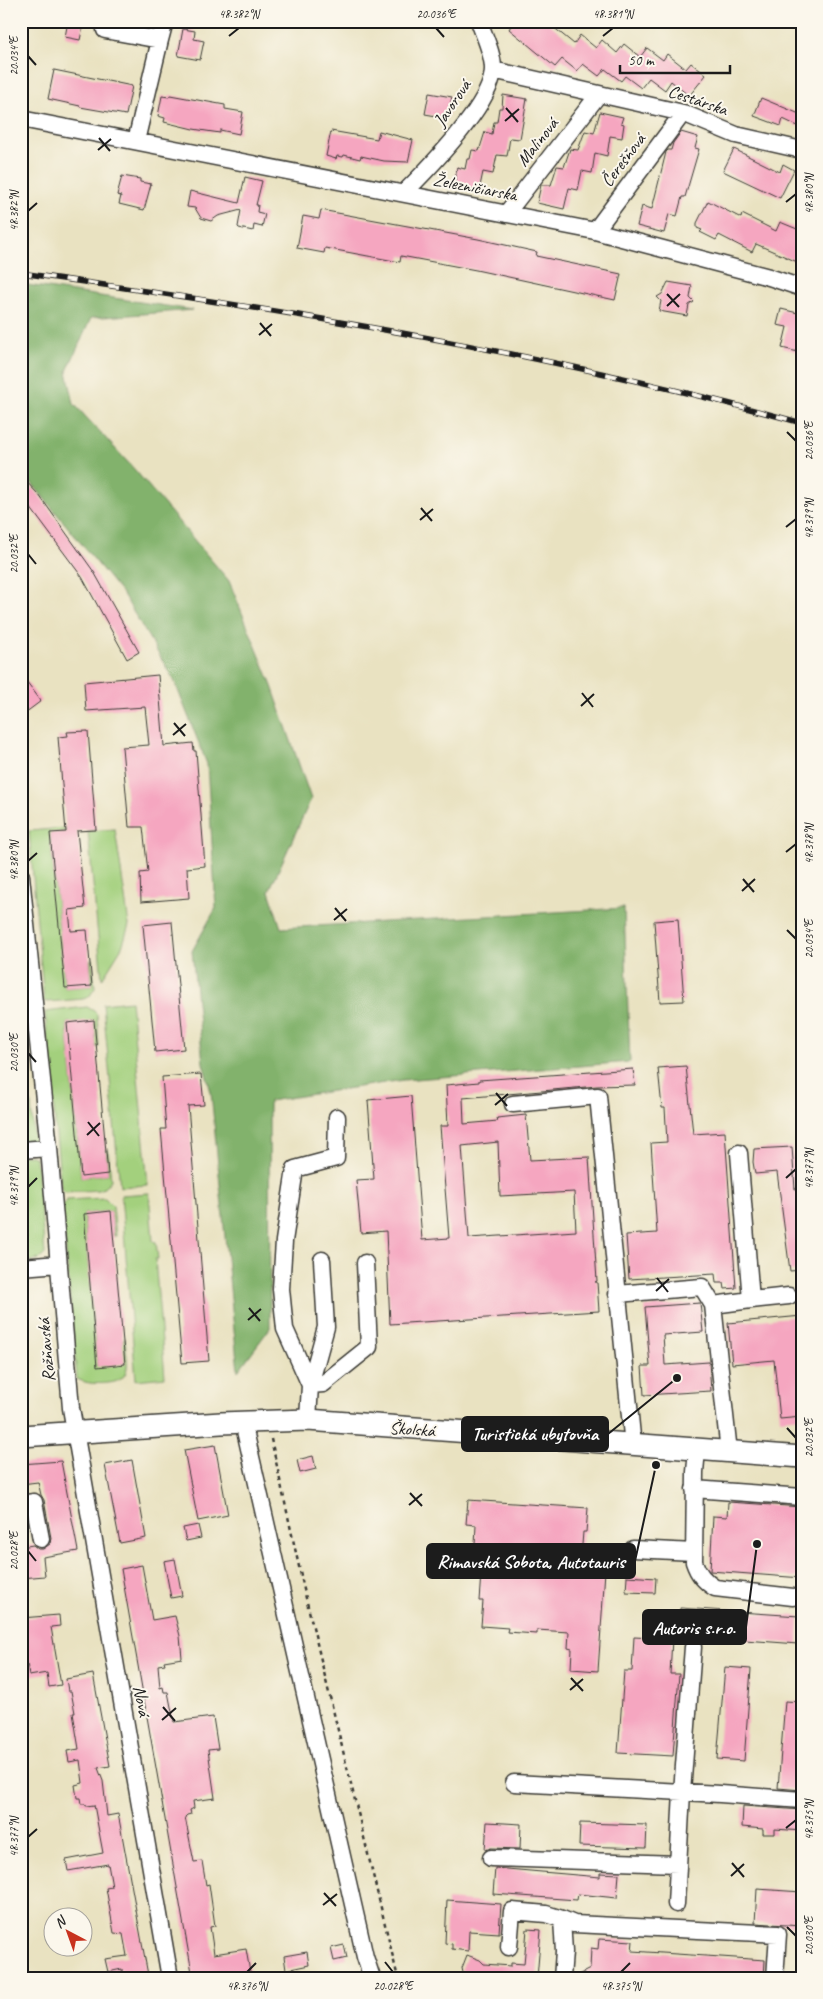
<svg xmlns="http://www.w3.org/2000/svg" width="823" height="1999" font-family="Caveat,sans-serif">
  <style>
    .green { fill: #a3d07d; stroke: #60764c }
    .forest { fill: #82b26c; stroke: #4f6744 }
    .building { fill: #f5a6c0; fill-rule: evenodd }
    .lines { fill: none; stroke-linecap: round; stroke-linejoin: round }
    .minor-casing { stroke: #3b3a35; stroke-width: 19 }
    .major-casing { stroke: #3b3a35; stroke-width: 24 }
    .path { stroke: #3b3a35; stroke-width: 2.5; stroke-dasharray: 4 4; stroke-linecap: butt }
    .minor { stroke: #fff; stroke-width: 16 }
    .major { stroke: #fff; stroke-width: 21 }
    .rail-casing { stroke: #1c1c1c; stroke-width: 5.5 }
    .rail { stroke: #fbf7ec; stroke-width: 4; stroke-dasharray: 11; stroke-linecap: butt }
    .ticks { fill: none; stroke: #1c1c1c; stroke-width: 2 }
    .labels { text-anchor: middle; stroke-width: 4; stroke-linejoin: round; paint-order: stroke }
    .street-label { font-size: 18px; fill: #1c1c1c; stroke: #fbf7ec }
    .leader { fill: none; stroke: #1c1c1c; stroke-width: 2 }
    .callout-dot { fill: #1c1c1c; stroke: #fbf7ec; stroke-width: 2 }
    .callout { fill: #1c1c1c; stroke: #1c1c1c; stroke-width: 2 }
    .callout-label { font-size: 19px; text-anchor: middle; font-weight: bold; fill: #fff }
    .neatline { fill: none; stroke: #1c1c1c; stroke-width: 2 }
    .ticks-label { font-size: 12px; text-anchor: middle; fill: #1c1c1c }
  </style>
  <rect width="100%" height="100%" fill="#fbf7ec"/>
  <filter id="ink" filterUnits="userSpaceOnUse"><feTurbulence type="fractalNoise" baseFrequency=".02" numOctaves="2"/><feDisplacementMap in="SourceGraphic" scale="10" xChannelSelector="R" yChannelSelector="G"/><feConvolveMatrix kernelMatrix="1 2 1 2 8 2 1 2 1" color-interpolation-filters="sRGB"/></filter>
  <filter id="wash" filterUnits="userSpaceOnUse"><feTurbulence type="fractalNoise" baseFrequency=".0096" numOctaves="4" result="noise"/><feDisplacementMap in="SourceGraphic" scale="20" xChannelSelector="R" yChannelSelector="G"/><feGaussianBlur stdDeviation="1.12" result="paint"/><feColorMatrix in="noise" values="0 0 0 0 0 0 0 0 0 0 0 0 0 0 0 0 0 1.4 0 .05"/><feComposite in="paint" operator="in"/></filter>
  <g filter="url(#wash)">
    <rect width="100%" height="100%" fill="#e9e2c1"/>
    <path class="green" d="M65,828V832L50,834L65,988L92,986L90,960L92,959L95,988L89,997L83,999L47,1002L44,1001L29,831Z
      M115,829L129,925L122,947L102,979L88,831Z
      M21,993L34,1139L31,1144L21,1146Z
      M131,1001L148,1185L120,1187L103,1004Z
      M87,1007L94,1011L97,1014L99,1047H96L94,1021L67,1023L81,1177L108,1174L106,1149H108L111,1180L104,1188L99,1190L65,1192L61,1189L45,1012Z
      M21,1155H29L36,1158L45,1254L40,1259L21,1263Z
      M149,1193L153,1241L156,1242L158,1259H155L165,1377L136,1380L121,1195Z
      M105,1198L113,1206L116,1236H114L111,1211L84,1214L97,1366L125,1338C126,1358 135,1381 108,1383C96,1384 88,1384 77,1379L62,1205L67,1200Z"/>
    <path class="forest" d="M21,284L193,310L91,318L67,371L74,404L135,470L229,581L272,686L311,799L269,891L281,928L624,908L630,1062L403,1080L269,1101L270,1328L238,1371L211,1092L203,1063L192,951L216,908L207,764L174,680L124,596L21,470Z"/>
    <g id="blocks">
      <path class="building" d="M68,21H84L80,40L65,37Z
        M514,21H546L574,44L580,35L596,48L602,40L617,53L624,44L640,57L647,48L663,60L667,54L686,69L691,63L706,75L689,96L671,81L665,90L649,78L641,88L625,76L621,81L605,69L599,76L583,64L577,71L562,59L555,67L509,29Z
        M183,29L195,31L194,39L204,41L200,60L178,56Z
        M54,70L132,86L126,115L80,107V106L48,99Z
        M429,93L452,97L448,116L443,115L442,117L425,114Z
        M170,95L225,105V109L243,112L239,134L220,130V133L193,129L164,122L165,118L158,116L162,96L169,97Z
        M503,95L527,99L520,139L510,138L507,156L497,155L493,174L483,172L479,191L454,187L457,167L465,169L467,159H470L472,150L479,151L485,132L492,134L494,122H497L499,108H502Z
        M761,98L802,115V128L783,119L781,126L754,116Z
        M600,112L623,117L621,123L624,124L622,138L610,136L607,156L595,153L592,173L582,171L578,190L569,188L564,209L537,203L541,185H551L557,166L564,167L570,149L578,150L585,131L594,133Z
        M331,131L377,139L379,131L413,140L408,162L384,161L361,156L360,159L344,155L343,157L337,156L336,159L326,156Z
        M681,132L698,137L695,148L699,149L685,197H682L677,216L669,214L664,233L637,226L642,206L652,209L666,152L668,150H671L673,143Z
        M734,149L780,172L783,164L794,170L780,198L723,171Z
        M122,176L140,179V182L151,184L144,210L119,204L121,196L117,195Z
        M245,177L262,181L256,205H258L257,212L265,214L262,227L254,225L253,231L239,228L238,227L241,210L218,216L211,221L201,218L195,208L187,207L190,191L239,203Z
        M708,201L741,218L742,214L776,231L780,222L802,231V264L756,244L752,252L719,235L716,240L700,232L702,230L697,228V223Z
        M321,210L478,239L537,252L536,256L621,274L615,300L476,270L401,256L400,262L325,248L324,253L297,248L303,216L319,219Z
        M668,282L692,286L690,298L694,302L689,305L687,316L659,311L661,301L657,297L662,294Z
        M781,309L802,314V353L782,348L787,327L777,325Z
        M21,476L39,495L94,572L139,652L127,659L82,577L21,495Z
        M21,674L41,701L21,716Z
        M158,675L164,746L193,743L194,751H196L205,866L187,868L189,898L141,902L140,873L148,872L143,827H129L122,747L149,745L145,707L86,711L84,682Z
        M88,731L96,830L77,831L85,908L69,910L71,931L87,930L92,986L65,988L50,833L66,832L58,737L68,736L67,732Z
        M678,919L684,1001L660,1002L654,921Z
        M172,922L184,1049L155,1052L143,925Z
        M94,1020L108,1174L81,1177L67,1023Z
        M686,1066L693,1134L725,1132L736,1288L725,1289L724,1283H716L715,1274L629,1279L626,1235L657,1233L651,1143L667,1142L665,1108H662L658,1068Z
        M633,1069L635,1085L597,1086L463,1098L464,1124L498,1121L497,1118L526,1115L530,1160L589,1157L597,1281L595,1282H597L599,1311L390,1324L386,1231L361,1233L356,1180L374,1179L368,1100L411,1096L422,1240L449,1238L440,1126H448L446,1085L479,1082V1080ZM498,1142L500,1196L574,1192L576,1231L469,1238L462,1146Z
        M201,1074L204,1105L188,1106L209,1361L182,1363L161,1129H166L162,1077Z
        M792,1147L795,1189L802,1188V1270L790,1271L777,1172L755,1174L753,1162L754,1149Z
        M111,1211L125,1364L97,1367L84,1214Z
        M700,1303L703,1332L663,1335L665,1365L709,1362L711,1391L644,1395L642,1366H650L645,1307Z
        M802,1316V1417L780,1419L774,1360L732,1364L728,1323Z
        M215,1445L228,1515L198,1521L184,1450Z
        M313,1456L316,1469L300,1473L297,1460Z
        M132,1460L146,1538L120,1543L105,1465Z
        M61,1461L78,1551L43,1557L45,1576L21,1578V1547L33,1545L38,1549H43L50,1544L51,1538L44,1500L41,1495L38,1482L21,1484V1464Z
        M468,1500L588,1508L586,1532H583L580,1570L605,1571L598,1671L571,1669L572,1649L568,1648L569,1632L537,1630V1634L507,1632L508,1628L481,1626L483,1601H479L483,1546L475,1545L476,1525L466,1524Z
        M728,1502L802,1507V1578L710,1571L713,1516L727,1517Z
        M198,1525L201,1538L186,1541L183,1528Z
        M175,1559L182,1596L171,1598L164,1561Z
        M142,1565L152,1620L175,1616L180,1636L182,1658L164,1661L165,1664L158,1665L160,1688L163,1687L164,1692H168L174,1722L213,1717L218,1749L208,1750L215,1798L193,1801L194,1808L190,1810L191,1814L187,1815L185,1817L194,1862L202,1861L206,1885L209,1884L215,1926L210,1927L214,1954L246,1949L251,1978H193L121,1569Z
        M627,1576L656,1578L655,1593L626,1592Z
        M680,1608L799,1616L798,1644L678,1635Z
        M59,1615L60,1626L51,1627L61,1685L49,1687L47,1673L29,1676L27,1663L21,1664V1618Z
        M634,1637L672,1639L670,1674H679L673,1756L618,1753L624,1671H632Z
        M725,1667L751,1669L744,1761L717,1759Z
        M93,1674L110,1766L98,1768L103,1781L107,1816L118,1814L120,1824L148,1975H145V1978H123L122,1969L108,1972L105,1959L127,1956L123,1934L114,1933L106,1888L112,1887L108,1864L68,1871L66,1860L103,1853L94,1805L86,1806L85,1804H81L80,1798H77L75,1785L83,1783L80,1760L69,1762L67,1751L79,1749L73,1713H75L71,1691H68L66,1679Z
        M785,1701L802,1702V1790L778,1788Z
        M743,1806L802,1810V1831L775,1829V1834H763V1829L742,1827Z
        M487,1822L521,1824L520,1849L491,1848L485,1850Z
        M580,1823L647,1825L646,1848L579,1846Z
        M495,1868L600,1877V1873L619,1874L617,1898L578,1894L577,1900L493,1894Z
        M757,1889L802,1892V1926L755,1923Z
        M447,1900L501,1904L499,1933L469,1931L468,1951L452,1949V1944L445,1943Z
        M527,1929L541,1930L537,1978H464L462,1968L467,1955L480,1960L484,1964L511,1966V1963L524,1964Z
        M599,1939L633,1941L632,1951L765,1960L764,1978H572L590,1969L591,1948L598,1949Z
        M344,1945L347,1958L334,1961L331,1948Z
        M307,1952L309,1965L286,1970L284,1956Z"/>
    </g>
  </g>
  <g filter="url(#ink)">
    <use href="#blocks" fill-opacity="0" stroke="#3b3a35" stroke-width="1"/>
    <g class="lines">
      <g class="minor-casing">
        <path id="minor" d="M105,30L160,40L136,141
          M160,40L165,21
          M493,70L683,113L736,135L802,150
          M21,119L595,231L769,277L802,288
          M404,193C428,169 493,103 493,69C493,53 484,36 479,21
          M506,214L599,94
          M595,231L683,113
          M21,876L49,1148L71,1408L170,1978
          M513,1104L598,1096L633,1446
          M21,1150L49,1148
          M322,1260L326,1327L310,1385L323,1384L369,1347L365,1263
          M21,1267L59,1264
          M617,1294L702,1287L713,1305
          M751,1300L789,1296
          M308,1420L310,1385L285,1329L281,1289L284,1241L295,1169L336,1158L337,1117
          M243,1422L365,1957L372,1978
          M697,1450L695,1472L694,1562C698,1574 704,1581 715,1588L793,1597
          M729,1452L713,1305L751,1300L739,1153
          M694,1489L802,1497
          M21,1504L34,1502L41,1539
          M633,1549L694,1552
          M514,1783L720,1794L802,1800
          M491,1858L678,1864
          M676,1904L682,1792L693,1647
          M562,1919L574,1924L778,1934L775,1978
          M509,1947L512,1911L546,1914L562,1919L564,1952L562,1978"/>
      </g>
      <g class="major-casing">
        <path id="major" d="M21,1436L221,1423L308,1420L802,1457"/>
      </g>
      <path class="path" d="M21,729L23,732
        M271,1439L305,1594L398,1978"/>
      <use href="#minor" class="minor"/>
      <use href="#major" class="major"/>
      <g class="rail-casing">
        <path id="rail" d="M21,273C284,310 546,352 802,423"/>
      </g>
      <use href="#rail" class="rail"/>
    </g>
  </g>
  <path class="ticks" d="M436,28L444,37M229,36L239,28M603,36L613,28M28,56L36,65M506,108L518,122M505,121L519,109M99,138L110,151M98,150L111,139M786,202L796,194M28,211L37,203M667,294L679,307M667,306L680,294M260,323L271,336M259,335L272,324M787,432L796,441M421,508L432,521M420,520L433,509M786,527L796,519M28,554L36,564M582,693L593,707M581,706L594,694M174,723L185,736M173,735L186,724M786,852L796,844M28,861L37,853M743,879L754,892M742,891L755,879M335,908L346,921M334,920L347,909M787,930L796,939M28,1053L36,1062M496,1093L507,1106M495,1105L508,1094M88,1122L99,1136M87,1135L100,1123M786,1178L796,1169M28,1187L37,1178M657,1278L668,1292M656,1291L669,1279M249,1308L260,1321M248,1320L261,1309M787,1428L796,1438M410,1493L422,1506M409,1505L422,1494M28,1551L36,1561M571,1678L583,1691M570,1690L583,1679M163,1707L175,1721M162,1720L176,1708M786,1828L796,1820M28,1837L37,1829M732,1863L744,1877M731,1876L744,1864M324,1893L336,1906M323,1905L337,1894M787,1927L796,1936M385,1962L393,1972M247,1972L256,1963M621,1972L630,1963"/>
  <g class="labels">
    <g class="street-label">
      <text transform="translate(698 100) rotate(19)" y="6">Cestárska</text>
      <text transform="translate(452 103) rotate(-56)" y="6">Javorová</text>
      <text transform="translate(537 142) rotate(-52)" y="6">Malinová</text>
      <text transform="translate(623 160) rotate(-53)" y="6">Čerešňová</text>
      <text transform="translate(475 187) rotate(11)" y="6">Železničiarska</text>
      <text transform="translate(46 1350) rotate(-95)" y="6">Rožňavská</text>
      <text transform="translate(412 1429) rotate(4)" y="6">Školská</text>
      <text transform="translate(142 1701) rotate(80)" y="6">Nová</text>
    </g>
  </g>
  <path class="leader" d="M677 1378L608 1434M656 1465L635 1561M757 1544L746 1627"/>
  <g class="callout-dot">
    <circle cx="677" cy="1378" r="5"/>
    <circle cx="656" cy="1465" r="5"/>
    <circle cx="757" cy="1544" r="5"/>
  </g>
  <g class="callout">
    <rect x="462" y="1417" width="146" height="34" rx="5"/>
    <rect x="427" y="1544" width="208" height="34" rx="5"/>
    <rect x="643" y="1610" width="103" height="34" rx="5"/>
  </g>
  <g class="callout-label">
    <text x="535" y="1440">Turistická ubytovňa</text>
    <text x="531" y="1568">Rimavská Sobota, Autotauris</text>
    <text x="694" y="1634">Autoris s.r.o.</text>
  </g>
  <rect width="823" height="1999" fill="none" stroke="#fbf7ec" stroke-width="55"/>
  <g transform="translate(68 1932) rotate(319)"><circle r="24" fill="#fbf7ec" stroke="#a29f99"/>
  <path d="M0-4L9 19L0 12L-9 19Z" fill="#c8321e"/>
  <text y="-8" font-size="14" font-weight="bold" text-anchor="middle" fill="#1c1c1c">N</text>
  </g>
  <path d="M620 65v8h110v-8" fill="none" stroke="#1c1c1c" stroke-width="2.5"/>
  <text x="628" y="65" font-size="15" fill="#1c1c1c" stroke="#fbf7ec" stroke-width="4" paint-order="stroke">50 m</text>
  <rect x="28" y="28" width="768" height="1944" class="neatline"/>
  <g class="ticks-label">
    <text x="239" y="18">48.382°N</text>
    <text x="436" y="18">20.036°E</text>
    <text x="613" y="18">48.381°N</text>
    <text transform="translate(14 56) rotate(-90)" y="4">20.034°E</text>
    <text transform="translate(809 194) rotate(-90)" y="4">48.380°N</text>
    <text transform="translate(14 211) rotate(-90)" y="4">48.382°N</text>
    <text transform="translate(809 441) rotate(-90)" y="4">20.036°E</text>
    <text transform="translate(809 519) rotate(-90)" y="4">48.379°N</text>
    <text transform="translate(14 554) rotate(-90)" y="4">20.032°E</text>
    <text transform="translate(809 844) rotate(-90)" y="4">48.378°N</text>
    <text transform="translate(14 861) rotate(-90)" y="4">48.380°N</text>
    <text transform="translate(809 939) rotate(-90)" y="4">20.034°E</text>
    <text transform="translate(14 1053) rotate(-90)" y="4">20.030°E</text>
    <text transform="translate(809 1169) rotate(-90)" y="4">48.377°N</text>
    <text transform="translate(14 1187) rotate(-90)" y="4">48.379°N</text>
    <text transform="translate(809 1438) rotate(-90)" y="4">20.032°E</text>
    <text transform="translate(14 1551) rotate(-90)" y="4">20.028°E</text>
    <text transform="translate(809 1820) rotate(-90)" y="4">48.375°N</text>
    <text transform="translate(14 1837) rotate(-90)" y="4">48.377°N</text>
    <text transform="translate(809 1936) rotate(-90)" y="4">20.030°E</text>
    <text x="247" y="1990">48.376°N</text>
    <text x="393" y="1990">20.028°E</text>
    <text x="621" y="1990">48.375°N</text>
  </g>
</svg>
